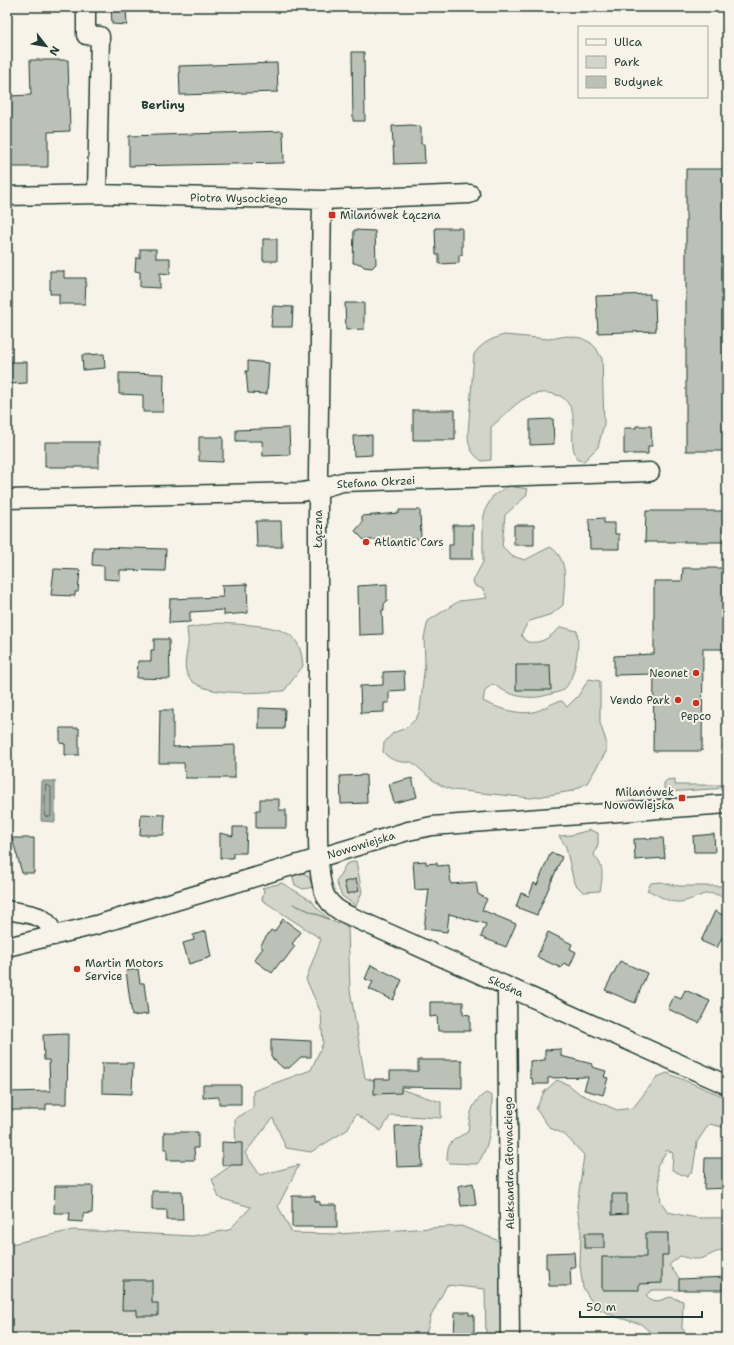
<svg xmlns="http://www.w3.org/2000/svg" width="734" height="1345" font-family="'Shantell Sans',sans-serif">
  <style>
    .green { fill: #d3d5ca; stroke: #79897f }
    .water { fill: #a4ada3; stroke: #6f8077 }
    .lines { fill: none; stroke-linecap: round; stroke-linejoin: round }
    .shore { stroke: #546a60; stroke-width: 1 }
    .building { fill: #bbc1b6; stroke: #1f3d34 }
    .minor-casing { stroke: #1f3d34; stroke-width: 21 }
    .minor { stroke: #f7f3e8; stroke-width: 18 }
    .poi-dot { fill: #c8321e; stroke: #f7f3e8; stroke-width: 1.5 }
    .labels { text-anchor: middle; stroke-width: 4; stroke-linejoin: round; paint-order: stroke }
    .street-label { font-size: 11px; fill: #1f3d34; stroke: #f7f3e8 }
    .poi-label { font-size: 11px; fill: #1f3d34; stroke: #f7f3e8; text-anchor: start }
    .neighbourhood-label { font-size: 12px; font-weight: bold; fill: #1f3d34; stroke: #f7f3e8 }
  </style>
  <rect width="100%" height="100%" fill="#f7f3e8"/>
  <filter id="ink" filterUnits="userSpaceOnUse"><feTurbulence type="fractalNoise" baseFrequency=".025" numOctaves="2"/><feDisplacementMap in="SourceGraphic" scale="8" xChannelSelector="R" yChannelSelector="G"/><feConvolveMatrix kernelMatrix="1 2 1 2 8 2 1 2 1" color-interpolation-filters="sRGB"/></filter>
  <g filter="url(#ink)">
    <path class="green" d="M504,335L549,339L567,336L581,338L591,343L596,348L602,359L604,424L598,447L584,461L578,460C569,446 574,431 573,416C573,410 566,398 560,396C528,384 513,409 491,427V460L482,461C471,454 468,446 468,433L474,354C482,343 491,339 504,335Z
      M508,486L528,489L526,496L505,515L502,546L512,556L525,560L550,547C570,559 564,584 563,605L552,614L530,621L527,624L521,635L527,642C544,644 549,637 561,627L577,631C580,645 575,681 563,690C560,692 555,693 551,694C530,701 511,697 493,684L485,690L483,701C496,708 518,715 533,712C544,710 551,702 562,701L567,707L578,696L589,679L600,681V723L606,741V752L587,783L572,791L531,798L453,790C435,785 426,774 412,762C400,763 391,761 383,752L384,743L393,733L406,728L416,719L420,710L425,662L424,638L428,621L459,601L487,598L483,589L475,586L473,581L483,562V520L486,508L493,496Z
      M218,623C238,625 283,623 295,640C301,647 302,657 303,666L284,691C262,692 197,699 187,674C183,665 187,654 188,644C189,639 187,633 187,628Z
      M727,726V788L666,792L664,788V783L667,780L675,779V785H724V729Z
      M590,830L598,833V844L594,855C604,866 603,876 600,891L583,892L574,883L566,847L559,836L571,835Z
      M356,861L362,892L356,906L342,896L336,882L346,864Z
      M303,873L308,876L314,887L303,889L295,885L292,874Z
      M660,882L679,886H724L727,887V901C707,883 696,903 676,902C665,901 657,894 647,890L651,883Z
      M282,883L312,901L317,908L329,919L293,904L348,928L350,990L365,1078L441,1102V1118L391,1115L381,1131L356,1114L347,1130L311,1152L286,1148L273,1118L245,1153L260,1175L299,1165L278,1206L292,1233L338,1234L461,1226L507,1244L502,1338H486L485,1289L447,1285L431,1316L425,1338L384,1334L378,1338H7V1245L73,1230L193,1236L229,1230L251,1207L219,1198L212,1179L236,1162L235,1119L253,1108V1091L311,1070L323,1043L321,1013L306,979L321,939L262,900L264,890L262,888Z
      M667,1073L727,1098V1128L709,1124L697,1142L693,1170L687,1177L672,1170L673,1153L667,1150L657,1167L661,1202L668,1212C679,1214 691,1218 702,1218C712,1218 718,1217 727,1219V1249C704,1254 706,1264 680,1256L669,1265L683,1283L680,1290H652L646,1295L651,1300L658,1301L670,1297L683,1301L682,1328L690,1338H657L641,1324L616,1317L595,1307L583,1288L580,1265L581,1233L577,1206L584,1155L564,1134L550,1128L536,1109L544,1092L557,1080L569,1085L580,1094L617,1110L633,1108L657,1077Z
      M486,1093L492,1096C492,1117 491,1147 477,1164L450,1163L447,1160C447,1141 453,1140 468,1132C470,1115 471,1102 486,1093Z"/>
    <path class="water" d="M42,781H55V822L41,821Z"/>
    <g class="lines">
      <path class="shore" d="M46,785L51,787V816L49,817L45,816Z"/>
    </g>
    <path class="building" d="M111,7H126L127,25L112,24Z
      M352,52H364L365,121H353Z
      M30,60H68L70,131L48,132V167H11L9,96L31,95Z
      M277,63L278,92L180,95L179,66Z
      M411,125L421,127V144H424L425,163L394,164L392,126Z
      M283,131L284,163L129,166V136Z
      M686,169H727V451H686Z
      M435,228H462V255H459V263L439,264V255H436Z
      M354,230L375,231L376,264L372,268L364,267L361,264L353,263Z
      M263,239H277V261H263Z
      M140,249H156V258H170V274L160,273V288L140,287V272L135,271L136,258H140Z
      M50,271H64V278H86L85,304H59V294H50Z
      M650,294V299H655L656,331L598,333L596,296Z
      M345,303H364V329L346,330Z
      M273,306L293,307L292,327H271Z
      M104,354L105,368L83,370L82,355Z
      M248,361L269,363L267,394L248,393L246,371H248Z
      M7,362H27V383L7,384Z
      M119,373L164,374L163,412H143V395L119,394Z
      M413,410H455V440H413Z
      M553,419L554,444L530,445V420Z
      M636,426H651L652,446H648V454H624V428H636Z
      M289,428L290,455L263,456L262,441H236V430Z
      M372,435V455L354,456L353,436Z
      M199,437H223V462L199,461Z
      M45,442H99V467H45Z
      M399,510H420L421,539L364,540L355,531L362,523V516L399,513Z
      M646,511H727V542H645Z
      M604,518V523H615V534H619V549H590L589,519Z
      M256,521H281L282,547H257Z
      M453,525H473V559H449V545H453Z
      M514,525H534V545H514Z
      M93,547L166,549L165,571L120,570V580L104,579V566L92,565Z
      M683,568H727V649H703L702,751H653L654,674L614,675V656L654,654V581H682Z
      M54,569L80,570L78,592H75V596L51,595Z
      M247,584L248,613L224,615V610L190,612V622L169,623L170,599L223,597L222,585Z
      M387,584V601L384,604V610H382L383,634L359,635L358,586Z
      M154,639H169L170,679L137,678L138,661H151V650H154Z
      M516,665H550L551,690H516Z
      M404,671L405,690L389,691V703H384V712L361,713L360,686L383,685V672Z
      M259,708L285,709L284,729H259Z
      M160,710H173V747L235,745V778H185L184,763H159Z
      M60,728H79V755H65V744L60,743Z
      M366,775L367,803L341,804L340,776Z
      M412,778L417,797L394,803L389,784Z
      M260,799H279V810H286V828H256V810H260Z
      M141,814L165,815L164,835H140Z
      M233,827H247L246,853H233V858H220V833L233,836Z
      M714,834L715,852H694L693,836Z
      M12,838H34V873H22Z
      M663,838L665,858L635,860L634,839Z
      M551,852L562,857L537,915L516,907L521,893L529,896L534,883L537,885Z
      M426,861V864L437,863V866L449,865L451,884L476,882L478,894L487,899L482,910L516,924L506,947L481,937L486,924L449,914L447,932L424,929L429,889L415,890L413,862Z
      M356,879L359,891L347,894L344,882Z
      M715,911L727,917V927L717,948L701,941Z
      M283,919L301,932L292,944L295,946L283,962L281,961L272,973L254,960L263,948L260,946L271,930L274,932Z
      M206,931L211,957L189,964L183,943L194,940L193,935Z
      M548,932L572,944L570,949L576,952L570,966L564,963L561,968L537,957Z
      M620,961L647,973L635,1003L605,990Z
      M371,965L402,980L393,1000L369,989L373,982L365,979Z
      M138,969L140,983H144L148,1014L132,1016L126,971Z
      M685,990L710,1001L699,1023L668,1009L674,996L681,999Z
      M430,1002H463V1014L470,1015V1031H438L437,1016L430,1017Z
      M68,1034L67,1104H46V1110H7V1092L50,1091L49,1060H44L43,1035Z
      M271,1039L311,1041V1057H301L289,1068H283L271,1057Z
      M561,1049V1056L592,1064V1067L606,1071L604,1077L608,1078L603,1095L584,1090L588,1077L548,1078V1084H533L532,1078H530V1061L545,1060V1050Z
      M418,1060H462V1088L401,1087V1093L374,1094V1079H390V1071H418Z
      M102,1063H133L132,1094L102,1093Z
      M203,1085H241V1104H219V1097L203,1098Z
      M420,1125L422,1166L397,1167L395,1126Z
      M164,1132H198V1148H194L195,1160H167V1149H164Z
      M222,1142L242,1143V1165H222Z
      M705,1158H727V1188L704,1189Z
      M473,1183L476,1205L461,1206L458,1186Z
      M55,1186H93L92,1213L83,1214V1222L69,1221L70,1213H54Z
      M152,1191H182L183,1220H167V1210H152Z
      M612,1194H627V1214L612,1215Z
      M292,1196H315V1201L320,1202V1205H337V1227H292Z
      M585,1233H604V1248H585Z
      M646,1233H668V1255H662V1283L639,1284V1290H602V1257H646Z
      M574,1252L575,1267H570L571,1286H549L548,1268H546V1253Z
      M727,1277V1290H679V1279Z
      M123,1280H152V1303H158V1316H137V1310H122Z
      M455,1312H469V1315H474V1338H454Z"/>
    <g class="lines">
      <g class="minor-casing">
        <path id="minor" d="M86,7V35L100,36L97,194
          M7,196L97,194L322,200L470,194
          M322,200L318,474V818C318,838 317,880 326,897C332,907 340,912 350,916L727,1085
          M7,499L302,492L318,489L342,482L650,472
          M7,910C29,915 47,912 54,936
          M7,947L96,925L408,831L432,826L727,804
          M509,988L507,994L510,1338"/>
      </g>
      <use href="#minor" class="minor"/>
    </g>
  </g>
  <g class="poi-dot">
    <rect x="328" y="211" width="8" height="8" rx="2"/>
    <circle cx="366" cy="542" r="4"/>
    <circle cx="696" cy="673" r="4"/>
    <circle cx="678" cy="700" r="4"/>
    <circle cx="696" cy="703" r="4"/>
    <rect x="678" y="794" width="8" height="8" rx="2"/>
    <circle cx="77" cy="969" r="4"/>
  </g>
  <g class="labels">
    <g class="street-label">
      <text transform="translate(239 198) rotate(1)" y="4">Piotra Wysockiego</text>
      <text transform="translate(376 482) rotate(-3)" y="4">Stefana Okrzei</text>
      <text transform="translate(318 529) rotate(-90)" y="4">Łączna</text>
      <text transform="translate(361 845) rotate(-17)" y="4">Nowowiejska</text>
      <text transform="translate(506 986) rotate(24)" y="4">Skośna</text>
      <text transform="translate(509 1163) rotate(-91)" y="4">Aleksandra Głowackiego</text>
    </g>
    <g class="poi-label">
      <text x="340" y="219">Milanówek Łączna</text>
      <text x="374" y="546">Atlantic Cars</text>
      <text x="688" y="677" text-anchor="end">Neonet</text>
      <text x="670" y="704" text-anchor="end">Vendo Park</text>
      <text x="696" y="720" text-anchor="middle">Pepco</text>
      <text x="674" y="796" text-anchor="end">Milanówek<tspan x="674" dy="13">Nowowiejska</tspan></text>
      <text x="85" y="967">Martin Motors<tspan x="85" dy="13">Service</tspan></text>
    </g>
    <g class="neighbourhood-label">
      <text x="163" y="109">Berliny</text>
    </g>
  </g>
  <rect width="734" height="1345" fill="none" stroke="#f7f3e8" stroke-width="24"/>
  <rect x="12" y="12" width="710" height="1321" fill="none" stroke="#1f3d34" stroke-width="1.5" filter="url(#ink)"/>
  <rect x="578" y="26" width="130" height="72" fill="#f7f3e8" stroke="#a1aaa0"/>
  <rect x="586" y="39" width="20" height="6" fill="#f7f3e8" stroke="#a1aaa0"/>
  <text x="614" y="46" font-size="12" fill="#1f3d34">Ulica</text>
  <rect x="586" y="56" width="20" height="12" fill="#d3d5ca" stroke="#a1aaa0"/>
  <text x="614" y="66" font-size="12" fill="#1f3d34">Park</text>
  <rect x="586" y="76" width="20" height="12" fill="#bbc1b6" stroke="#a1aaa0"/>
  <text x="614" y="86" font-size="12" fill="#1f3d34">Budynek</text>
  <g transform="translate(46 46) rotate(121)" stroke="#f7f3e8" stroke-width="3" paint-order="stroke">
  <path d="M0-3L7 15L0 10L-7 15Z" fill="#1f3d34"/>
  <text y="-6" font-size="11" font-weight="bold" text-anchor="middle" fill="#1f3d34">N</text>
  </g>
  <path d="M580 1311v6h122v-6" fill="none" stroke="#1f3d34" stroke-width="2"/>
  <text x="586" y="1311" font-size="12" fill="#1f3d34" stroke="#f7f3e8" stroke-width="3" paint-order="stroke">50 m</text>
</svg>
